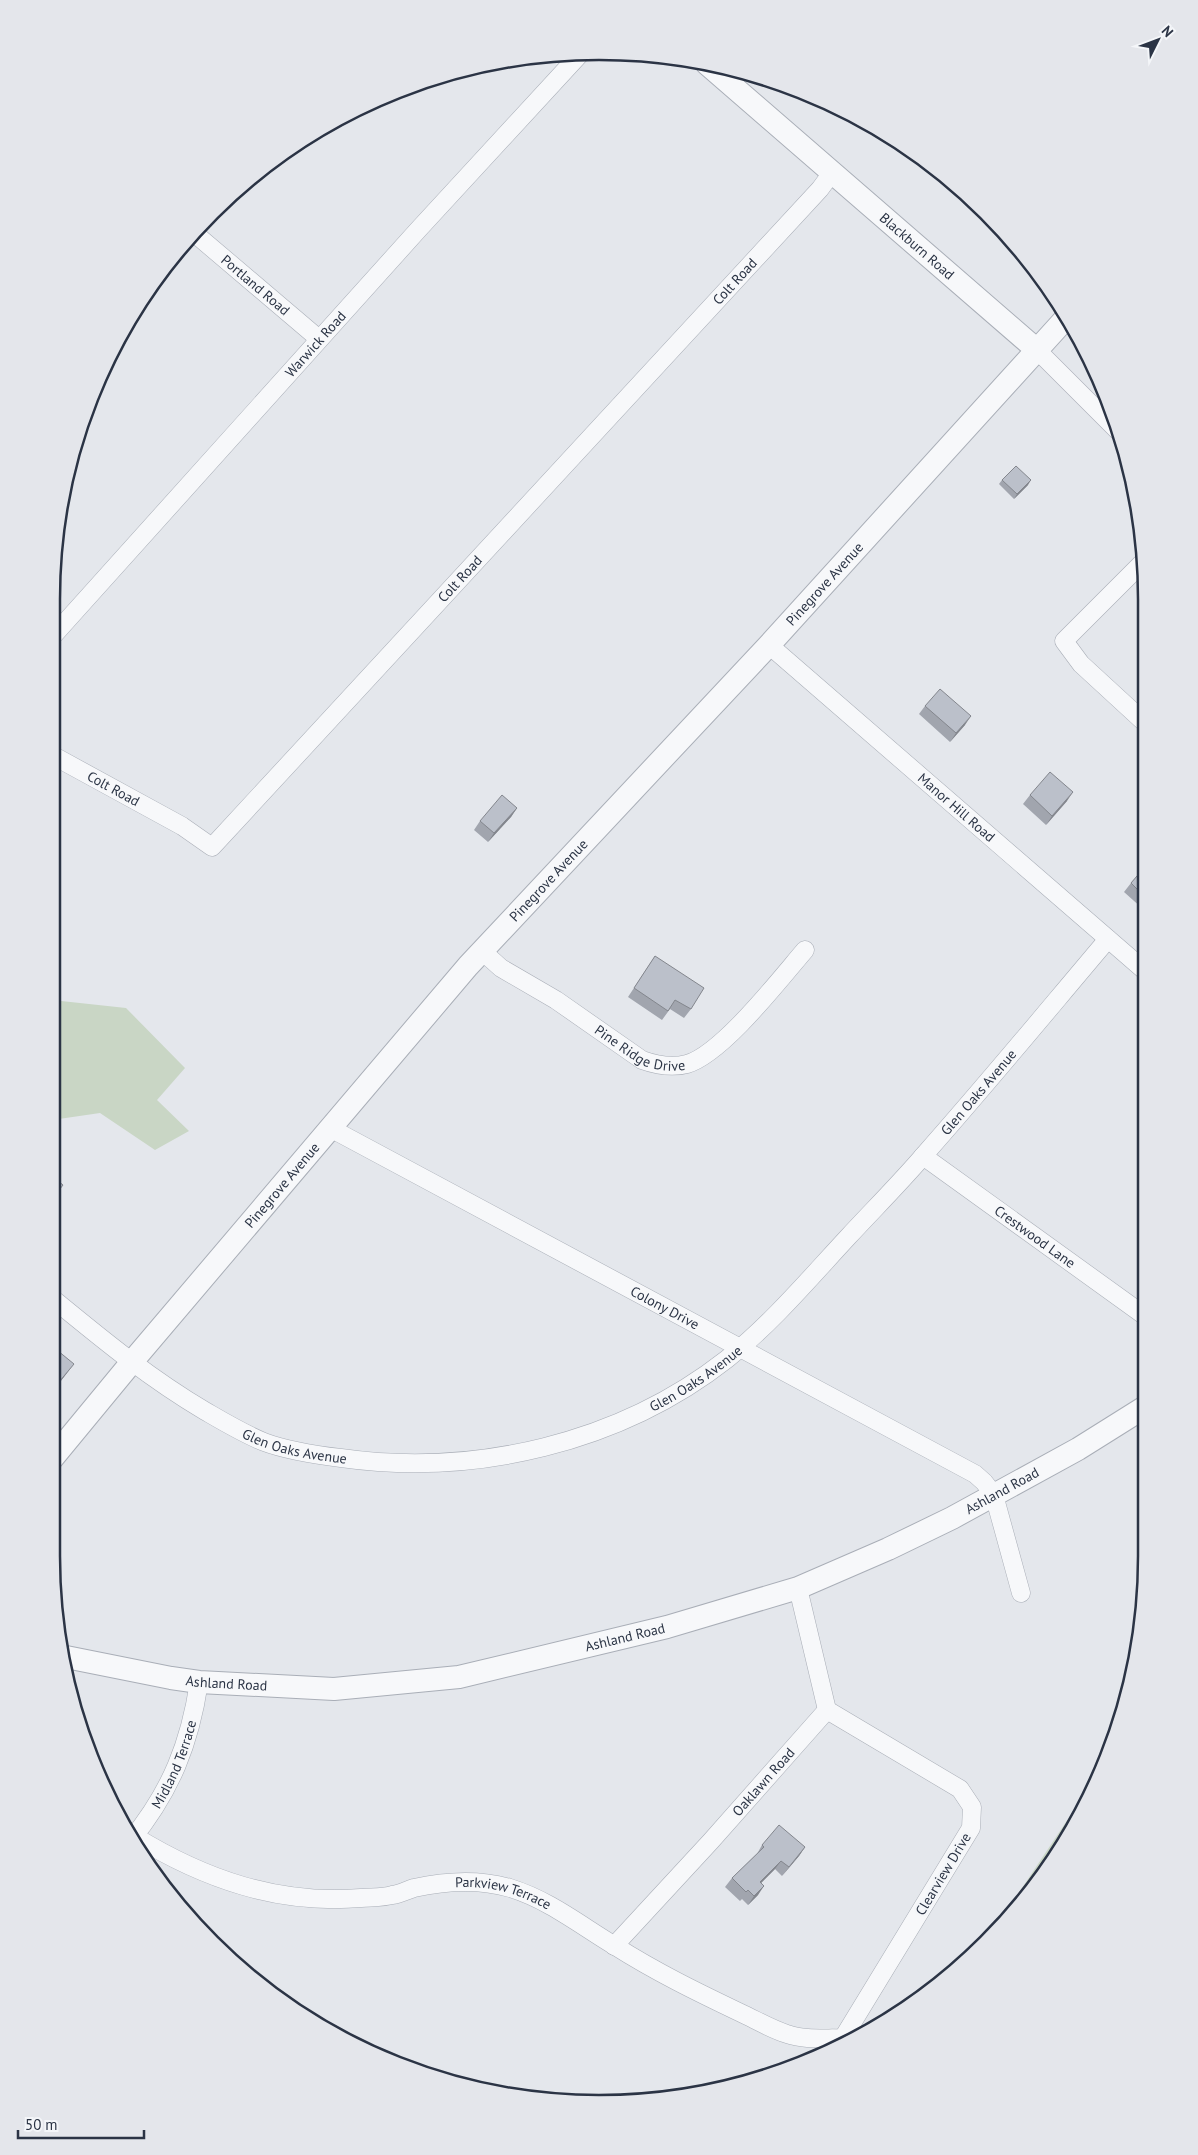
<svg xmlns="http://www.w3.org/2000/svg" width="1198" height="2155" font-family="'PT Sans',sans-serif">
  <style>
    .green { fill: #c9d6c5 }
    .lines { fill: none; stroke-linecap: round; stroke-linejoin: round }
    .minor-casing { stroke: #a9aeb7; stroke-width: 19 }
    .tertiary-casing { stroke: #a9aeb7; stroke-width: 24 }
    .minor { stroke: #f7f8fa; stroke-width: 18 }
    .tertiary { stroke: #f7f8fa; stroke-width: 22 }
    .wall { fill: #a1a5ae }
    .shaded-wall { fill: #83868d }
    .building { fill: #bbc0ca; stroke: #83868d }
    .labels { text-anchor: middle; stroke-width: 5; stroke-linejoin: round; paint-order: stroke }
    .street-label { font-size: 14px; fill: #2b3445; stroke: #f4f6f9 }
    .rim { fill: none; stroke: #2b3445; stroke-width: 2.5 }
  </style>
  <rect width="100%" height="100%" fill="#e4e7ec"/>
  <path class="green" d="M52,1000L126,1008L185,1068L157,1100L189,1131L155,1150L100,1113L52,1120Z
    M1094,1780L1073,1830L1033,1890L992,1933Z"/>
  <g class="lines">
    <g class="minor-casing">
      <g id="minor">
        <path id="s1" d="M193,232L319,339"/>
        <path d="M1037,350L1120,433"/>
        <path d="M1142,563L1064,641L1081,664L1143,721"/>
        <path id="s2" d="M52,637L417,231L581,53"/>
        <path id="s3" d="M769,645L1144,970"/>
        <path id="s4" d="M52,755L182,826L212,847L820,189L831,174"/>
        <path id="s5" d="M482,951L501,968L556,1000L642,1060C656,1065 672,1068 687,1064C722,1054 780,979 805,950"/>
        <path id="s6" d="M330,1128L975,1474L984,1482L994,1495L1021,1593"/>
        <path id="s7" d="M923,1156L1145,1316"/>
        <path id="s8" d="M52,1298C102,1339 149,1378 205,1411C224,1422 244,1434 264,1442C288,1451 316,1455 341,1458C475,1477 620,1443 727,1359C772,1323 809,1279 848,1237C873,1210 900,1183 924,1155C987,1084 1047,1011 1108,939"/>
        <path d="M798,1588L827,1710"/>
        <path d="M827,1710L960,1789L972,1807L971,1828L843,2038"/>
        <path id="s9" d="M134,1836C204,1879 278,1905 361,1898C371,1897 382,1898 392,1895C400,1894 407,1890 414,1888C446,1881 479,1879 510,1888C549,1900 580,1925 615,1946C656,1972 697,1992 741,2013C756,2020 771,2029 787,2034C807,2041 831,2037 852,2039"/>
        <path id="s10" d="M131,1840C171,1791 190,1743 199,1682"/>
        <path id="s11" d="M614,1946L711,1841L827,1710"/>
      </g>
    </g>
    <g class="tertiary-casing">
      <g id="tertiary">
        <path id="s12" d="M707,64L1037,350"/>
        <path id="s13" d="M51,1460L131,1363L468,966L769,645L1066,318"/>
        <path id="s14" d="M61,1656L171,1678L199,1682L334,1689L459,1677L667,1627L798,1588L888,1549L952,1518L1078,1449L1145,1407"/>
      </g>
    </g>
    <use href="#minor" class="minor"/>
    <use href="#tertiary" class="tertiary"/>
  </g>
  <path class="wall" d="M870,123L873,124L886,134L884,136Z
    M916,155L952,182L951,183L944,176L942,179L928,166L926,169L914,158Z
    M1002,480L1028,485L1014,499L999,484Z
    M925,706L965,725L950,742L919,714Z
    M1030,795L1067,801L1046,825L1023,804Z
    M517,808L511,817L488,842L474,830L480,821Z
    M1143,869V909L1124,892L1131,883Z
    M655,956L691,1009L684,1018L670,1009L662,1020L628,997Z
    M52,1346L67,1373L53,1391L51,1390Z
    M762,1845L805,1847L799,1856L782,1876L775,1869L761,1883L758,1895L748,1905L742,1899L740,1901L725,1887L732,1878L757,1854Z"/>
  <path class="shaded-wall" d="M1031,480L1028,485L1014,499L1017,494Z
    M971,716L965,725L950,742L956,733Z
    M1073,792L1067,801L1046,825L1052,816Z
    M517,808L511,817L488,842L494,833Z
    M74,1364L53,1391L59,1382Z
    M805,1847L799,1856L782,1876L789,1867Z
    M781,1861L775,1869L754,1890L760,1882Z
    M764,1886L758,1895L748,1905L754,1896Z"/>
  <path class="building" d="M1016,466L1031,480L1017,494L1002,480Z
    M940,689L971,716L956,733L925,706Z
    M1050,772L1073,792L1052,816L1030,795Z
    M502,795L517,808L494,833L480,821Z
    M1143,869V895L1131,883Z
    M655,956L704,988L691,1009L675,1000L668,1011L634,988Z
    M52,1176L63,1185L52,1199Z
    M52,1346L74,1364L59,1382L56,1380L51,1385Z
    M779,1825L805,1847L789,1867L781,1861L760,1882L764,1886L754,1896L748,1890L746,1892L732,1878L764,1847L762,1845Z"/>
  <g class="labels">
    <g class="street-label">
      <text dy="5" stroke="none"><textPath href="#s12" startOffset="278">Blackburn Road</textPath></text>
      <text dy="5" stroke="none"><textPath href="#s4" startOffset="955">Colt Road</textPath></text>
      <text dy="5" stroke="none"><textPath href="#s1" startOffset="82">Portland Road</textPath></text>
      <text dy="5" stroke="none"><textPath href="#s2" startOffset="394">Warwick Road</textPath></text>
      <text dy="5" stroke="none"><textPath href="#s4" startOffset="550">Colt Road</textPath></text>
      <text dy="5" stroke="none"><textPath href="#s13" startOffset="1169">Pinegrove Avenue</textPath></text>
      <text dy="5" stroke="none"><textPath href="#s4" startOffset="70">Colt Road</textPath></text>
      <text dy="5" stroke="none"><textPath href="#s3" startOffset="248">Manor Hill Road</textPath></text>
      <text dy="5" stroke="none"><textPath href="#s13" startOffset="764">Pinegrove Avenue</textPath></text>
      <text dy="5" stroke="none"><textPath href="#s5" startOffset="188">Pine Ridge Drive</textPath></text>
      <text dy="5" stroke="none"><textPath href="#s8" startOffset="1112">Glen Oaks Avenue</textPath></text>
      <text dy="5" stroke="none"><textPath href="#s13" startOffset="359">Pinegrove Avenue</textPath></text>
      <text dy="5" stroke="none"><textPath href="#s7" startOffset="138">Crestwood Lane</textPath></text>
      <text dy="5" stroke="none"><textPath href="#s6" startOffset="380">Colony Drive</textPath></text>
      <text dy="5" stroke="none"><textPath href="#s8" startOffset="708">Glen Oaks Avenue</textPath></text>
      <text dy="5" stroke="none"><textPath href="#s8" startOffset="288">Glen Oaks Avenue</textPath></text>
      <text dy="5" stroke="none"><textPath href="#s14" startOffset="978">Ashland Road</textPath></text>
      <text dy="5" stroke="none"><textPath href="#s14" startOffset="572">Ashland Road</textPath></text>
      <text dy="5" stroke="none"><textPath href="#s14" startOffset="168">Ashland Road</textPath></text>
      <text dy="5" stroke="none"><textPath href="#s10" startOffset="88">Midland Terrace</textPath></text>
      <text dy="5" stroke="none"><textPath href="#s11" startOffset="222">Oaklawn Road</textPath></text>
      <text transform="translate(943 1874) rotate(-59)" y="5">Clearview Drive</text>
      <text dy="5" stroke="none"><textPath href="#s9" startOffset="385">Parkview Terrace</textPath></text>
    </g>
  </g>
  <path d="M0 0H1198V2155H0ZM599 60H599A539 539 0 0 1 1138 599V1556A539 539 0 0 1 599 2095H599A539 539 0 0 1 60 1556V599A539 539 0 0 1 599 60Z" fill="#e4e6eb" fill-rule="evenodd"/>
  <path class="rim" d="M599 60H599A539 539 0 0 1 1138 599V1556A539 539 0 0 1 599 2095H599A539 539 0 0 1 60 1556V599A539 539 0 0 1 599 60Z"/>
  <g transform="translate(1158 40) rotate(48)" stroke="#f4f6f9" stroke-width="4" paint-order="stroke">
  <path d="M0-4L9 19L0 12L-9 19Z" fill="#2b3445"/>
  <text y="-8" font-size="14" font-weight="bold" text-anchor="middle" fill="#2b3445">N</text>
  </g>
  <path d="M18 2130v8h126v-8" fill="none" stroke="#2b3445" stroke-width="2.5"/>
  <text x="25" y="2130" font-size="15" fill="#2b3445" stroke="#f4f6f9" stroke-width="4" paint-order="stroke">50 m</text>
</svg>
